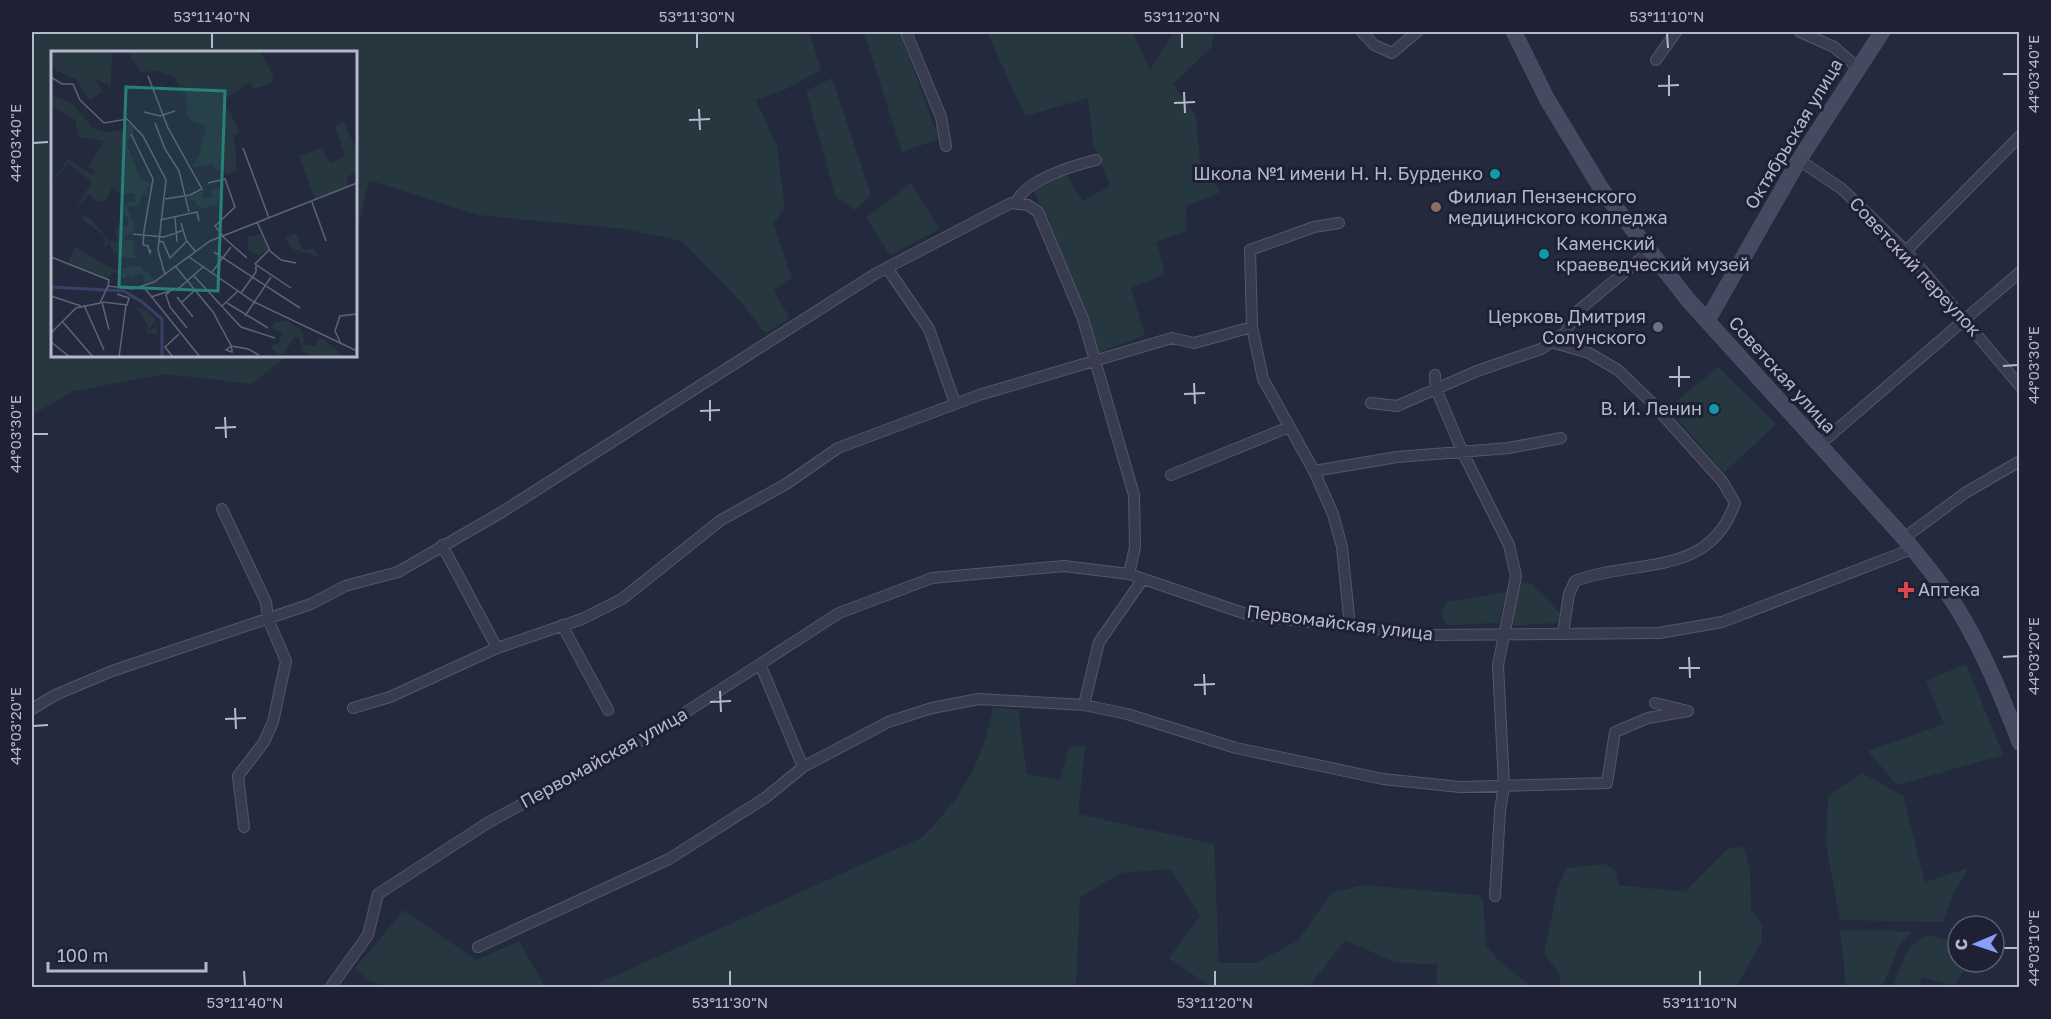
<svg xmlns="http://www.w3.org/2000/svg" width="2051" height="1019" font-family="'Golos Text',sans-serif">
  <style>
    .green { fill: #26373f }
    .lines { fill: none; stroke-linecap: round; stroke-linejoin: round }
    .street-casing { stroke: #535769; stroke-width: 12 }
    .secondary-casing { stroke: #535769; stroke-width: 16 }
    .street { stroke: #383c4e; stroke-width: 10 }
    .secondary { stroke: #464a61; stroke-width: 15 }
    .ticks { fill: none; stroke: #b4b8c9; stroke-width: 2 }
    .culture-dot { fill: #0f9aa8; stroke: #1d2133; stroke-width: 2 }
    .education-dot { fill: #8d6e63; stroke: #1d2133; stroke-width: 2 }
    .worship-dot { fill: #6b7280; stroke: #1d2133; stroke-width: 2 }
    .health-dot { fill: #e0444e; stroke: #1d2133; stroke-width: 2 }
    .labels { text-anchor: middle; stroke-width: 6; stroke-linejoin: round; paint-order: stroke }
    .street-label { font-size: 18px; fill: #b4b8c9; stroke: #1d2133 }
    .poi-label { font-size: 18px; fill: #b4b8c9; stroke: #1d2133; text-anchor: end }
    .inset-river { fill: none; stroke: #384165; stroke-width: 3 }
    .inset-road { fill: none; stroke: #5e6376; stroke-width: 1.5 }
    .view { fill: #28807c; fill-opacity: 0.15; stroke: #28807c; stroke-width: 3 }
    .inset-edge { fill: none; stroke: #b4b8c9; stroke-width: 3 }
    .neatline { fill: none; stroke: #b4b8c9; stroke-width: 2 }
    .ticks-label { font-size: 15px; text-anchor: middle; fill: #b4b8c9 }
  </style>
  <rect width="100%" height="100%" fill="#242a3e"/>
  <path class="green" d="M32,32H809L821,70L786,89L756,100L777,146L785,209L773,223L792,278L773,290L790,318L765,333L740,301L682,241L624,229L478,215L369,180L356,238V52H52V356H287L251,384L166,374L73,391L32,415Z
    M864,32H900L939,139L902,152Z
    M987,32H1132L1150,70L1174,32H1214L1211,48L1173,84L1196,116L1200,160L1221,192L1186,206L1187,231L1156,242L1165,274L1131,288L1145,335L1098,353L1033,189L1065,173L1083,201L1110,186L1093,144L1088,98L1025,116Z
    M832,78L871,195L855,210L836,197L806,91Z
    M911,183L940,229L890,255L866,218Z
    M1718,367L1776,424L1724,473L1668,408Z
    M1519,582L1531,583L1561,614L1556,623L1510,626Z
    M1506,592L1499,623L1446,625L1441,612L1447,602Z
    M1966,664L2003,755L1897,785L1868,751L1944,724L1926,681Z
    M993,707L1018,710L1027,774L1060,780L1069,747L1085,745L1078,814L1214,844L1219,963H1257L1298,940L1332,893L1364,885L1477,895L1483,898L1486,946L1499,961L1532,987H1437V964L1396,963L1345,940L1309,987H1211L1169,958L1200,916L1171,869L1121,873L1080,897L1076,987H590L921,838C962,798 983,762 993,707Z
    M1862,773L1903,796L1925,882L1968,868L1952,897L1943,922L1840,920L1826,844L1828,796Z
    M1744,847L1750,869L1751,910L1762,924V941L1736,987H1560L1559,973L1544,954L1557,891L1566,868L1605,864L1615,871L1619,885L1685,892L1729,848Z
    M404,910L476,960L519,941L545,987L390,988L368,980L355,968Z
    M1875,930L1912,932L1900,944L1882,987H1846L1840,931Z
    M1928,935L1954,942L1951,957L1968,965L1954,986L1922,977L1919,987H1893C1901,966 1905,944 1928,935Z"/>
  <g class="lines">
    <g class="street-casing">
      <path id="street" d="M906,32L941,117L946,146
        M1362,32L1374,45L1392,53L1417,32
        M1800,32L1834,47L1857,67
        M1656,60L1676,32
        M1799,160L1842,189L1906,251L2020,386
        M1016,204C1023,180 1075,165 1096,160
        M1339,223L1314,227L1250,250L1252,327L1263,379L1314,471L1333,514L1342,547L1350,626
        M1906,251L2020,136
        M887,268L929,329L955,403
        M1551,342L1589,353L1618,370L1652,403L1722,481L1735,503C1709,579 1635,558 1575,581L1569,594L1563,633
        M1435,375L1436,389L1463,453L1509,545L1516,576L1498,665L1504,785L1500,811L1495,896
        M1371,403L1397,406L1477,371L1541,349L1565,333L1579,310L1650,251
        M1819,445L2020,272
        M1314,471L1397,457L1509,448L1561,438
        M1171,475L1289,427
        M222,509L266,602L268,619L286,661L273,722L264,742L238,776L244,827
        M1904,538L1965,493L2020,461
        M442,545L497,648
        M562,625L608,710
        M760,664L803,767
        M1084,705L1099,642L1143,579
        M353,708L390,697L497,648L582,619L622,599L721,520L786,484L838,448L979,395L1172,338L1194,343L1252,327
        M32,709L55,695L112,671L311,604L345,586L398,572L502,512L875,274L1011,203L1028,205L1038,212L1083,319L1134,495L1135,547L1129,574
        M478,947L669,859L765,798L803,767L888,722L932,708L979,699L1084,705L1127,714L1236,748L1383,779L1460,787L1607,783L1615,732L1648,718L1688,711L1655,703
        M330,988L368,935L378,894L489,822L649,736L839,613L932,578L1064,566L1129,574L1249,615L1427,635L1659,633L1722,622L1912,549"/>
    </g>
    <g class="secondary-casing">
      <path id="secondary" d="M1514,32L1547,99L1602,190L1689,301L1904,538C1922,561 1942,583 1957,608C1983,650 2002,697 2020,743
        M1707,321L1799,160L1882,32"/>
    </g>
    <use href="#street" class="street"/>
    <use href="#secondary" class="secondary"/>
  </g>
  <path class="ticks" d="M212,33V48M697,33V48M1182,33V48M1667,33L1668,48M2003,74H2018M1669,75V96M1658,86L1679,85M1184,92L1185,113M1174,103L1195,102M699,109L700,130M689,120L710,119M33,143L48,142M1679,366V387M2003,366L2018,365M1669,377H1690M1194,383L1195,404M1184,394L1205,393M710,400V421M700,411L720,410M225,417L226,438M215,428L236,427M33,434H48M1689,657L1690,678M2003,657L2018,656M1679,668H1700M1204,674L1205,695M1194,685L1215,684M720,691L721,712M710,702L731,701M235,708L236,729M225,719L246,718M33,726L48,725M2003,948H2018M244,971L245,986M730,971V986M1215,971V986M1700,971V986"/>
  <g class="culture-dot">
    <circle cx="1495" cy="174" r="6"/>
    <circle cx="1544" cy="254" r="6"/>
    <circle cx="1714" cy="409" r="6"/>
  </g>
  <circle class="education-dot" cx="1436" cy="207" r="6"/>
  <circle class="worship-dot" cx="1658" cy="327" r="6"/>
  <path class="health-dot" d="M1903 581h6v6h6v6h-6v6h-6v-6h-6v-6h6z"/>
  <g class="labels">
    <g class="street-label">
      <text transform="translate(1794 134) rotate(-59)" y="6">Октябрьская улица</text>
      <text transform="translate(1915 267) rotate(47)" y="6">Советский переулок</text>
      <text transform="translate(1782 375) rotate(48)" y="6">Советская улица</text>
      <text transform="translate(1340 623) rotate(7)" y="6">Первомайская улица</text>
      <text transform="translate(604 758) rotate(-29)" y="6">Первомайская улица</text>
    </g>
    <g class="poi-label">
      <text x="1483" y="180">Школа №1 имени Н. Н. Бурденко</text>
      <text x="1448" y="203" text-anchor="start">Филиал Пензенского<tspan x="1448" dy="21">медицинского колледжа</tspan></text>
      <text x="1556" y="250" text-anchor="start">Каменский<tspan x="1556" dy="21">краеведческий музей</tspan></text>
      <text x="1646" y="323">Церковь Дмитрия<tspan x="1646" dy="21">Солунского</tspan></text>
      <text x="1702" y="415">В. И. Ленин</text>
      <text x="1918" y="596" text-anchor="start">Аптека</text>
    </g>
  </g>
  <g transform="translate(51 51)">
    <rect width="306" height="306" fill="#242a3e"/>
    <path d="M0,0H61L60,36L45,28L51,41L39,49L25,28L4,19ZM76,0H209L222,25V32L202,38L199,31L172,49L189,81L183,85L186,120L175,123L173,117L165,120L162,113L141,116L148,105L155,75L142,71L136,63V46L122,25L107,20L90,21ZM0,44L22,53L41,76L54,82L72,79L79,71L84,76L81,87L75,91L89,127L102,134L95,138L98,143L91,142L88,155L76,156L83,174L82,181L72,188L84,190L82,201L86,207H74L63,201L58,192L53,196L54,186L30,167L33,164L40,168L58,190L66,191L64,179L69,173L75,176L78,168L72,163L73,156L77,151H85L83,142L69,143L61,136L56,149L47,151L38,143L23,160L41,131L17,112L0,133L17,108L42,125L44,120L37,115L53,90L28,86L24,69L0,54ZM293,71L306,100V121L295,126L298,134L264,148L248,105L271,97L279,112L294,105L284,74ZM169,136L174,147L164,152L172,159L162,154L151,158L142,149L138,150L136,146L152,140V147L161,146L159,139ZM245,182L252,199L263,197L268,206L242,198L234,187ZM210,183L217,199L207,204L198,199L196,186ZM24,196L64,219L74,222L67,217L90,215L92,221L95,219L103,229L94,233L91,222L82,225L83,229L78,226V220L74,228L63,221L56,227L17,212ZM85,256L96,259L105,269L97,280L107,275L105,283L96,282L97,274ZM235,269L252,280L253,294L264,295L268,285L292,304L265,306L252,301L248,287L243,286L234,302L226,304L219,294L227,293L232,282L221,278L223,272Z" fill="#26373f"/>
    <path class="inset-river" d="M0,236L73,240L91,251L111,268V306"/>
    <path class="inset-road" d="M97,25L117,77L151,138L139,144L114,148M0,26L11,33H22L29,49L53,72L76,68L92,85L115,129L107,199L114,224M93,61L109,65L124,60M104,72L114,98L128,120L138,161M80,83L102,128L93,180L92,194L97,195L99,202L100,199M192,97L218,167M157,132L174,128L184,156L164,175L172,185M261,151L275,190M124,166L126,191M109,169L146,161L148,170M206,171L219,200L230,209L245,212M130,172L135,189L144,200M82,183L113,186L133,179M171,185L196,207M107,190L112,191L119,207L136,190M218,199L204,213L240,237M163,201L249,257M0,206L58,229L57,235M138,206L203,251L306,300M125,216L162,261L177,289L180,294V295L181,299V301L175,299L180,295L197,298L208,304M161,221L180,196M143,225L190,276L224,287M92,235L149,306M119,240L115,244L119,256L136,277M190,242L205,221V215M0,245L30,255M100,246L128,237L153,215M126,246L142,266M51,251L58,279M52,251L76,254L78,247L66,243M130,252L144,239M176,252L217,277M33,254L53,299M171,255L187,240M194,265L220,226M11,270L42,306M0,282L25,257L49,252L57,235L82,238L103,231L159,190L306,132M0,291L19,306M290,293L284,280L289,265L306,263M68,306L75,254M122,306L114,296L128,283"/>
    <path class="view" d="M75,36L174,40L167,240L68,236Z"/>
    <rect width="306" height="306" class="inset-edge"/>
  </g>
  <rect width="2051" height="1019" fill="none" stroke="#1d2133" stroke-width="66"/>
  <g transform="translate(1976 944) rotate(268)"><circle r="28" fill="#1d2133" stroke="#595d6f" stroke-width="1.5"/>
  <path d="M0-4.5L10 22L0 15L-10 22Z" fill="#8a9df8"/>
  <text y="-9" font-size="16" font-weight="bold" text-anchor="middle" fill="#b4b8c9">С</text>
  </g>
  <path d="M48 962v9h158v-9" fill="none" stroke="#b4b8c9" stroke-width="3"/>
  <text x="57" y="962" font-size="18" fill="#b4b8c9" stroke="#1d2133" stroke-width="4.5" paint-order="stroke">100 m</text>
  <rect x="33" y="33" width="1985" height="953" class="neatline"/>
  <g class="ticks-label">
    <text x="212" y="22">53°11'40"N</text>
    <text x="697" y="22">53°11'30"N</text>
    <text x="1182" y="22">53°11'20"N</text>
    <text x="1667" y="22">53°11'10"N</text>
    <text transform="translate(2034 74) rotate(-90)" y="5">44°03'40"E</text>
    <text transform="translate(16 143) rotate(-90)" y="5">44°03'40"E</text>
    <text transform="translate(2034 365) rotate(-90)" y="5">44°03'30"E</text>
    <text transform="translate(16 434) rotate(-90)" y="5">44°03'30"E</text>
    <text transform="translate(2034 656) rotate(-90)" y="5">44°03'20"E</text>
    <text transform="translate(16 726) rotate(-90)" y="5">44°03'20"E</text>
    <text transform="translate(2034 948) rotate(-90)" y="5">44°03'10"E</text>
    <text x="245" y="1008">53°11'40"N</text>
    <text x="730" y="1008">53°11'30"N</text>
    <text x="1215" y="1008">53°11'20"N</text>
    <text x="1700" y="1008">53°11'10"N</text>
  </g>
</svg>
